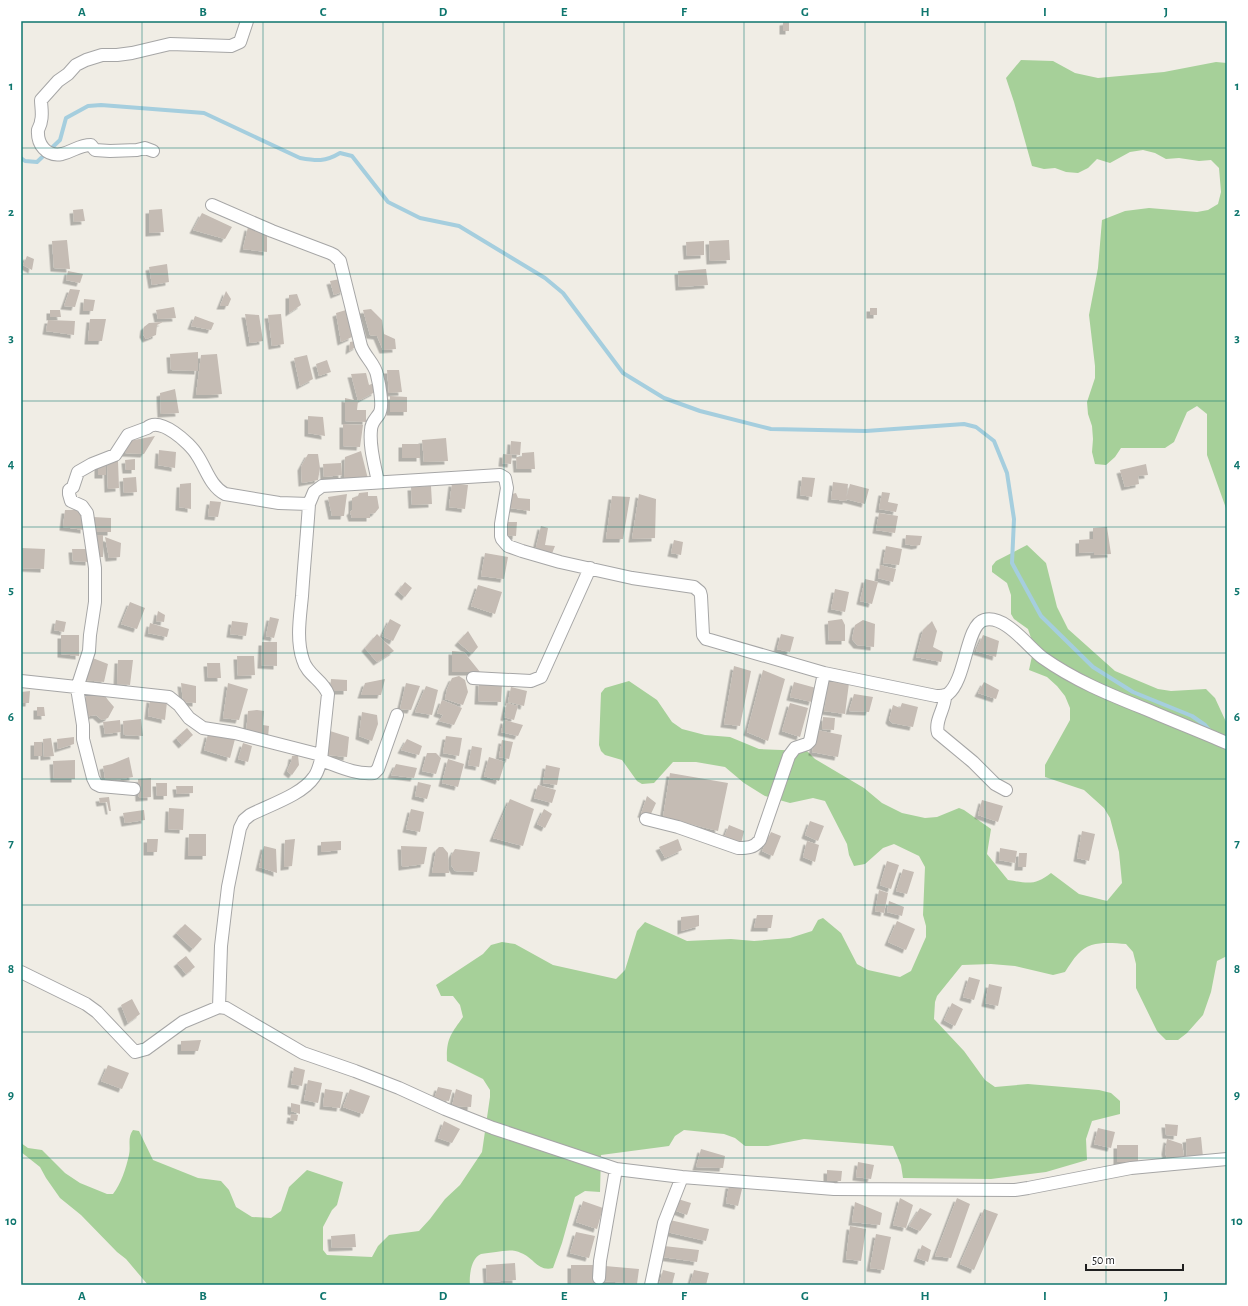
<svg xmlns="http://www.w3.org/2000/svg" width="1248" height="1306" font-family="'Alegreya Sans',sans-serif">
  <style>
    .forest { fill: #a6d099 }
    .lines { fill: none; stroke-linecap: round; stroke-linejoin: round }
    .stream { stroke: #a5cede; stroke-width: 4 }
    .building { fill: #c5bcb4; filter: url(#shadow) }
    .street-casing { stroke: #a6a6a6; stroke-width: 14 }
    .street { stroke: #fff; stroke-width: 12 }
    .grid { fill: none; stroke: #0f766e; stroke-width: 1; stroke-opacity: 0.55 }
    .neatline { fill: none; stroke: #0f766e; stroke-width: 1.5 }
    .grid-label { font-size: 13px; text-anchor: middle; font-weight: bold; fill: #0f766e }
  </style>
  <defs>
    <filter id="shadow"><feDropShadow dx="-3.5" dy="3.5" stdDeviation="0" flood-color="#0004"/></filter>
  </defs>
  <rect width="100%" height="100%" fill="#f0ede5"/>
  <path class="forest" d="M1021,60L1053,61L1075,73L1098,78L1164,72L1216,62L1227,63V511L1207,455V414L1197,406L1187,412L1174,442L1165,448H1121L1115,457L1106,465L1095,464L1092,452L1093,439L1092,426L1088,414L1087,402L1095,378V366L1089,315L1098,268L1102,220L1125,211L1149,208L1197,212L1208,210L1218,204L1221,192L1219,168L1211,160L1199,161L1179,158L1166,159L1155,153L1143,150L1130,152L1110,163L1097,159L1088,168L1078,173L1066,172L1055,168L1044,169L1032,166L1014,102L1006,78Z
    M1027,545L1046,563L1057,607L1068,629L1115,671L1158,689L1171,691L1206,689L1215,698L1227,724V956L1217,961L1211,992L1203,1015L1187,1033L1178,1040H1166L1157,1031L1136,988V964L1133,952L1126,944C1110,943 1090,940 1078,954C1073,959 1069,966 1065,972L1053,975L1015,966L991,964L962,965L937,996L935,1002L934,1019L964,1051L985,1080L995,1087L1028,1084L1099,1090L1111,1093L1120,1101V1114L1092,1121L1086,1139L1087,1160L1046,1172L991,1179L903,1178L901,1165L893,1146L804,1139L768,1146H745L735,1138L724,1134L684,1130L675,1136L669,1146L601,1155L600,1192L585,1191L575,1197L562,1243L553,1268C538,1272 533,1257 521,1253C513,1249 504,1251 496,1252C491,1253 485,1253 481,1254C471,1258 469,1276 470,1285H148L126,1259L117,1252L81,1215L60,1198L46,1178L40,1167L21,1152V1143L28,1148L42,1150L65,1173L80,1183L107,1194H113C121,1184 126,1168 129,1155C131,1146 127,1138 133,1130L139,1131L153,1160L198,1178L221,1181L229,1190L236,1207L252,1217L271,1218L281,1211L289,1187L307,1170L343,1182L337,1205L332,1210L323,1227V1250L327,1255L372,1257L378,1246L389,1235L419,1231L430,1219L445,1199L460,1185L482,1152L490,1097V1090L483,1079L447,1061C446,1039 451,1034 463,1017L460,1005L453,996H441L436,985L483,954L491,945L502,942L515,944L553,965L616,979L625,970L637,931L645,922L687,941L731,939L754,941L790,938L812,931L818,920L823,918L841,933L857,964L868,970L900,977L911,971L926,937V926L923,915L925,867L919,856L894,844L883,848L865,864L854,866L849,855L847,844L825,801L813,798L790,803L765,796L744,783L725,767L696,762H673L654,783L642,784L637,781L622,760L605,755L601,751L599,745L601,693L605,688L629,681L657,700L672,722L682,729L705,735L730,737L759,749L807,751L815,759L864,788L882,803L902,813L925,818L937,817L959,808L964,810L991,829L987,854L1008,880C1027,883 1035,886 1051,873L1079,894L1107,901L1122,883L1119,852L1110,818L1104,808L1084,790L1045,777V765L1070,720V708L1065,696L1057,686L1047,677L1029,670L1034,647L1028,629L1014,619L1011,614V595L1007,583L992,572V566L996,561Z"/>
  <g class="lines">
    <path class="stream" d="M21,158L25,161L37,162L60,140L66,118L88,106L101,105L204,113L300,158C317,161 325,162 340,153L352,156L388,202L420,218L459,226L545,278L563,293L623,373L664,398L700,411L771,429L866,431L964,424L976,427L994,441L1007,473L1014,519L1012,563L1041,616L1093,667L1133,692L1192,716L1205,725L1211,732"/>
  </g>
  <path class="building" d="M789,21V31H783V22Z
    M83,209L85,221L74,222L73,210Z
    M162,209L164,232L149,233V210Z
    M202,213L232,227L225,239L193,230Z
    M248,227L267,233V252L243,249Z
    M67,240L70,269L54,268L52,241Z
    M729,240L730,260L710,261L709,241Z
    M704,241V255L687,256L686,242Z
    M27,256L34,259L32,270L23,265Z
    M167,264L169,282L152,285L149,267Z
    M706,269L708,285L679,287L678,271Z
    M68,271L83,274L80,283L66,280Z
    M340,279L344,291L334,295L330,281Z
    M70,289L80,290L75,307L64,306Z
    M226,291L231,299L228,306H220Z
    M297,294L301,305L289,313V295Z
    M84,299L95,300L93,311H83Z
    M174,307L176,318L158,319L156,310Z
    M870,308H877V315H870Z
    M371,309L382,320L384,334L395,339L396,349L383,350L377,336L370,335L363,310Z
    M50,310H60L61,317H50Z
    M346,310L352,337L341,342L336,313Z
    M245,314L259,315L263,341L250,343Z
    M281,314L284,344L272,346L268,315Z
    M195,316L214,323L211,330L191,326Z
    M90,319H106L102,341H88Z
    M48,320L75,321L74,335L46,331Z
    M163,322L157,325L156,335L146,339L143,334L144,327L149,323Z
    M355,341L357,346L349,351L350,342Z
    M198,352V371L171,370L170,354Z
    M217,354L222,394L210,395H196L201,355Z
    M307,355L313,379L300,386L294,358Z
    M327,360L331,372L319,376L316,364Z
    M387,370H399L402,392L389,393Z
    M366,373L369,385L374,383L375,392L358,401L351,374Z
    M175,389L179,413L161,414L160,393Z
    M390,396L407,397V412H390Z
    M345,398L358,401L357,410H366V422L345,421Z
    M308,416L323,417L325,436L308,433Z
    M343,424L363,425L360,447L343,446Z
    M155,436L144,454L125,453L129,441Z
    M446,438L448,461L424,462L422,440Z
    M511,441L521,442L520,455L510,454Z
    M402,444H420V458H402Z
    M159,450L176,452L175,468L158,465Z
    M361,451L368,479H344L345,457Z
    M534,452L535,469H517L516,457H522V453Z
    M308,454H318L320,468L318,480L302,483L301,467Z
    M503,454L512,455L511,464L502,463Z
    M135,459V470H126L125,460Z
    M107,461H118L119,488L108,489Z
    M98,462H106V475H98Z
    M341,463L342,475L324,477L323,464Z
    M1146,464L1148,475L1138,476L1139,484L1125,487L1120,470Z
    M136,477L137,492L124,493L123,478Z
    M802,477L815,478L812,497L800,495Z
    M833,482L848,484L846,501L831,499Z
    M191,483V509L179,507L180,484Z
    M452,483L468,485L465,509L449,507Z
    M850,484L869,489L865,504L846,499Z
    M431,486L432,504L412,505L411,487Z
    M368,492V496H377L379,508L375,513L370,514V518H352L350,512L352,510V498L358,496L359,493Z
    M882,492L890,493L888,502L898,504L896,512L879,509Z
    M516,493L518,498L530,499V511L510,508L512,494Z
    M347,494L344,516H332L328,497Z
    M639,494L656,499L655,538L632,539Z
    M612,496L630,497L623,539H606Z
    M210,501L221,502L218,517L208,516Z
    M65,510H84V530L63,527Z
    M879,513L898,516L895,533L876,530Z
    M93,517L111,518V532H92Z
    M503,522H517L516,536L503,535Z
    M541,526L548,528L545,545L555,546L551,556L535,551Z
    M1107,527L1111,554L1094,555V552L1079,553V540L1093,539V528Z
    M95,535H103V557H95Z
    M906,535L922,536L920,545L915,546L905,544Z
    M105,537L121,543L120,557L109,558Z
    M674,540L683,542L681,555L671,553Z
    M886,546L902,549L899,565L883,563Z
    M21,548L45,549L44,569L21,568Z
    M72,549H89V562L73,561Z
    M485,553L508,557L504,579L481,576Z
    M880,565L896,569L893,582L878,578Z
    M865,579L878,582L872,604L860,601Z
    M405,582L412,588L405,597L398,591Z
    M478,585L502,592L495,614L471,606Z
    M835,589L849,592L845,612L831,609Z
    M130,602L145,608L137,629L121,624Z
    M158,611L165,615L164,622L156,621Z
    M270,617L279,619L274,638L266,636Z
    M390,619L401,625L393,641L382,636Z
    M842,619L845,625V641H829L828,621Z
    M56,620L66,622L64,632L54,630Z
    M863,620L875,624L874,647L857,645L852,639L855,625Z
    M232,621L248,623L246,636L230,634Z
    M932,621L937,631L933,647L943,652L941,662L916,657L923,630Z
    M150,623L169,629L167,637L148,633Z
    M468,631L478,647L472,654L458,642Z
    M377,634L394,651L377,662L365,648Z
    M781,634L794,637L790,652L777,649Z
    M61,635H79V656L61,654Z
    M983,635L999,641L996,657L976,651Z
    M262,642H277V666L261,665Z
    M452,651L464,652L480,672H452Z
    M237,656H254L255,675L238,676Z
    M90,657L108,664L104,682L84,680Z
    M118,660H133L130,685L117,684Z
    M207,663H220L221,678H208Z
    M734,666L751,671L740,726L724,724Z
    M763,670L785,679L768,741L747,732Z
    M459,676L465,680L468,692L463,705L445,699L447,689L452,678Z
    M331,679L347,680V691H330Z
    M385,679L381,695H361L365,683Z
    M829,680L849,683L845,714L824,711Z
    M479,682L502,684L501,702L478,701Z
    M794,682L816,688L812,702L790,697Z
    M984,682L999,690L996,699L978,693Z
    M181,683L196,686V703L183,702Z
    M228,683L248,689L239,720L223,718Z
    M406,683L420,686L411,710L400,709Z
    M426,686L438,690L432,715L415,712Z
    M511,687L527,691L524,706L508,702Z
    M30,691L29,703H21V692Z
    M103,693L108,700L114,707L108,718L102,720L96,715L84,717L86,694Z
    M854,694L873,697L869,712L849,711Z
    M150,699L167,702L165,720L148,716Z
    M442,700L462,708L454,725L439,721L443,715L437,713Z
    M507,703L518,706L514,720L504,717Z
    M790,703L808,708L800,737L782,731Z
    M902,703L918,707L913,727L892,723L889,720L893,705L900,708Z
    M37,707H44L45,716H37Z
    M257,710L264,711L263,725L269,726L268,737L246,734L248,711Z
    M362,712L377,715L378,724L372,741L359,736Z
    M823,717L835,718L834,730L822,729Z
    M141,719L143,736L124,735L123,721Z
    M120,720L121,732L105,734L103,722Z
    M504,720L523,725L518,736L501,732Z
    M187,728L193,735L182,745L176,738Z
    M817,730L842,735L838,757L812,752Z
    M330,731L349,737L347,757L328,755Z
    M208,734L235,739L230,758L204,750Z
    M446,736L462,738L459,756L443,753Z
    M74,737V744L58,749L57,739Z
    M51,738L54,756L44,757L43,739Z
    M407,739L422,746L419,755L401,750Z
    M502,740L513,742L509,759L499,757Z
    M34,742H42V756H34Z
    M243,743L252,746L248,762L238,759Z
    M472,746L482,748L479,767L468,765Z
    M427,753H436L441,758L436,774L422,771Z
    M298,755L299,765L292,775L287,771L291,762L292,756Z
    M129,757L133,777L115,780V782L106,784L103,766L112,764Z
    M489,757L505,762L499,781L484,776Z
    M448,759L464,764L458,787L442,783Z
    M75,760V779H54L53,761Z
    M396,764L417,768L414,778L391,775Z
    M546,765L560,768L557,785L543,783Z
    M670,773L728,783L718,831L663,817Z
    M151,778V797L139,798L138,779Z
    M418,782L431,785L427,799L415,796Z
    M156,783H167V796H157Z
    M538,785L556,790L552,803L534,798Z
    M176,786H193V793L177,794Z
    M647,796L656,803L650,816L641,814Z
    M109,797L111,811H109L107,802L100,803L99,798Z
    M510,799L534,809L523,846L493,838Z
    M982,800L1003,806L998,822L978,815Z
    M169,808L184,809L183,830L168,829Z
    M411,809L424,812L420,832L406,829Z
    M544,809L552,814L545,828L537,824Z
    M144,810L145,820L125,823L123,813Z
    M810,821L824,826L818,841L805,835Z
    M729,825L744,831L741,844L723,840Z
    M1082,831L1095,834L1089,861L1077,858Z
    M771,832L781,836L773,856L762,851Z
    M189,834H206V856H188Z
    M147,839H158L157,852H147Z
    M295,839L292,866L284,867L285,840Z
    M678,839L682,850L665,858L659,847Z
    M341,841V850L321,852V842Z
    M807,841L819,845L815,862L803,857Z
    M264,846L276,849L277,873L259,867Z
    M401,846L427,847L424,864L402,867Z
    M439,847H443L448,853L449,873H432L436,850Z
    M1000,848L1017,851L1015,863L999,860Z
    M455,849L480,852L477,872L455,871L451,865V856Z
    M1019,853H1027L1026,867H1018Z
    M887,861L899,865L891,889L880,885Z
    M903,869L914,872L907,894L896,891Z
    M879,890L888,893L884,913L875,911Z
    M889,901L904,907L902,916L887,912Z
    M699,915V926L681,931V917Z
    M757,915H773L771,928H754Z
    M897,921L915,929L906,950L888,942Z
    M185,924L202,939L193,949L176,933Z
    M186,956L195,967L186,974L177,963Z
    M969,977L980,980L974,1000L963,997Z
    M989,984L1002,987L998,1006L985,1003Z
    M132,999L140,1014L128,1023L121,1005Z
    M952,1003L963,1009L955,1026L944,1020Z
    M201,1040L198,1051H181V1041Z
    M108,1065L129,1073L122,1089L101,1081Z
    M294,1067L305,1070L302,1086L291,1084Z
    M308,1080L322,1083L318,1103L304,1100Z
    M438,1087L452,1090L449,1101L434,1099Z
    M325,1089L343,1092L340,1108L323,1106Z
    M350,1089L370,1096L363,1114L343,1107Z
    M456,1089L472,1095L471,1107L452,1106Z
    M291,1103L300,1105V1114L291,1111Z
    M291,1114L298,1115L297,1121L290,1120Z
    M444,1121L460,1129L452,1143L438,1138Z
    M1165,1124L1178,1125L1177,1136L1166,1135Z
    M1098,1128L1115,1132L1111,1148L1094,1144Z
    M1201,1137L1203,1157L1187,1158L1186,1139Z
    M1167,1139L1182,1144L1184,1156L1167,1160L1165,1151Z
    M1117,1145H1138V1162H1117Z
    M701,1149L725,1156L723,1168L696,1167Z
    M858,1162L874,1165L871,1179L856,1177Z
    M827,1170L842,1171L841,1181H827Z
    M729,1185H736L742,1189L738,1206L726,1203Z
    M900,1198L913,1205L906,1228L893,1225Z
    M957,1198L970,1204L951,1258L935,1256Z
    M678,1199L691,1203L687,1215L674,1210Z
    M583,1201L603,1208L597,1229L576,1222Z
    M855,1202L882,1213L880,1225L852,1222Z
    M920,1208L932,1214L920,1231L909,1226Z
    M984,1209L998,1214L974,1270L960,1264Z
    M670,1220L709,1229L706,1241L667,1232Z
    M850,1226L866,1229L861,1261L846,1259Z
    M576,1232L595,1236L589,1258L570,1253Z
    M355,1234L356,1247L332,1248L331,1236Z
    M876,1234L891,1237L884,1270L870,1268Z
    M922,1245L931,1250L928,1262L917,1258Z
    M664,1246L699,1250L697,1262L662,1257Z
    M515,1263L516,1280L487,1282L486,1265Z
    M571,1265H595L594,1285H571Z
    M605,1266L639,1269L637,1284L604,1281Z
    M663,1270L675,1273L672,1285H659Z
    M694,1270L709,1273L706,1285H690Z"/>
  <g class="lines">
    <g class="street-casing">
      <path id="street" d="M153,151L145,148L137,150L110,151L95,150L91,145C79,145 74,151 62,154C46,157 37,144 38,130C39,127 41,124 41,121C43,115 41,106 41,100L58,81L68,74L76,65L86,60L102,55H117L132,53L170,44L231,46L240,42L247,21
        M212,205L272,231L330,253L334,255L340,261L361,346C365,357 375,364 377,375C379,383 384,407 379,414C375,420 371,423 371,430C369,447 375,466 378,482
        M473,678L531,681L541,677L590,568
        M21,681L169,697L179,705L189,718L203,728L235,733L321,755
        M945,695C946,708 934,720 938,733L973,762L995,784L1006,790
        M321,760C338,766 356,775 374,773L378,769L397,715
        M134,789L100,786L96,784L93,778L83,739V725L77,688L89,651L90,635L95,602V568L87,513L82,506L71,501L69,494V490L73,487L78,472L92,464L115,455L128,435L147,428C160,416 190,443 197,455C206,468 210,486 225,494L279,503L309,504
        M646,819L678,827L738,848C747,848 754,848 760,840L789,756L795,748L807,744L810,741L824,673
        M21,972L86,1004L97,1012L135,1052L146,1049L183,1022L219,1007L226,1008L303,1053L355,1071L399,1088L445,1109L493,1128L616,1169L682,1177L834,1189L1015,1190L1028,1188L1131,1168L1227,1159
        M219,1007L221,946L228,887L240,828L244,820L250,815C269,805 302,795 314,777C318,772 319,766 321,760L328,694C323,680 307,675 303,660C296,640 300,617 302,596C304,565 307,535 309,504L314,492L322,486L500,475L505,478L507,488L501,524V536L502,539L508,546L522,551L560,562L632,578L694,587L700,592L701,596L703,635L706,639L710,640L824,673L936,696C940,696 944,696 948,694C966,680 966,625 984,620C1005,614 1028,647 1043,658C1074,680 1108,694 1143,708C1171,720 1199,731 1227,743
        M599,1278L600,1261L616,1169
        M651,1285L664,1223L682,1177"/>
    </g>
    <use href="#street" class="street"/>
  </g>
  <path class="grid" d="M142,21V1285M263,21V1285M383,21V1285M504,21V1285M624,21V1285M744,21V1285M865,21V1285M985,21V1285M1106,21V1285M21,148H1227M21,274H1227M21,401H1227M21,527H1227M21,653H1227M21,779H1227M21,905H1227M21,1032H1227M21,1158H1227"/>
  <rect width="1248" height="1306" fill="none" stroke="#ffffff" stroke-width="44"/>
  <path d="M1086 1264v6h97v-6" fill="none" stroke="#1f1f1f" stroke-width="2"/>
  <text x="1092" y="1264" font-size="12" fill="#1f1f1f" stroke="#ffffff" stroke-width="3" paint-order="stroke">50 m</text>
  <rect x="22" y="22" width="1204" height="1262" class="neatline"/>
  <g class="grid-label">
    <text x="82" y="16">A</text>
    <text x="203" y="16">B</text>
    <text x="323" y="16">C</text>
    <text x="443" y="16">D</text>
    <text x="564" y="16">E</text>
    <text x="684" y="16">F</text>
    <text x="805" y="16">G</text>
    <text x="925" y="16">H</text>
    <text x="1045" y="16">I</text>
    <text x="1166" y="16">J</text>
    <text x="11" y="90">1</text>
    <text x="1237" y="90">1</text>
    <text x="11" y="216">2</text>
    <text x="1237" y="216">2</text>
    <text x="11" y="342">3</text>
    <text x="1237" y="342">3</text>
    <text x="11" y="468">4</text>
    <text x="1237" y="468">4</text>
    <text x="11" y="594">5</text>
    <text x="1237" y="594">5</text>
    <text x="11" y="721">6</text>
    <text x="1237" y="721">6</text>
    <text x="11" y="847">7</text>
    <text x="1237" y="847">7</text>
    <text x="11" y="973">8</text>
    <text x="1237" y="973">8</text>
    <text x="11" y="1099">9</text>
    <text x="1237" y="1099">9</text>
    <text x="11" y="1225">10</text>
    <text x="1237" y="1225">10</text>
    <text x="82" y="1300">A</text>
    <text x="203" y="1300">B</text>
    <text x="323" y="1300">C</text>
    <text x="443" y="1300">D</text>
    <text x="564" y="1300">E</text>
    <text x="684" y="1300">F</text>
    <text x="805" y="1300">G</text>
    <text x="925" y="1300">H</text>
    <text x="1045" y="1300">I</text>
    <text x="1166" y="1300">J</text>
  </g>
</svg>
